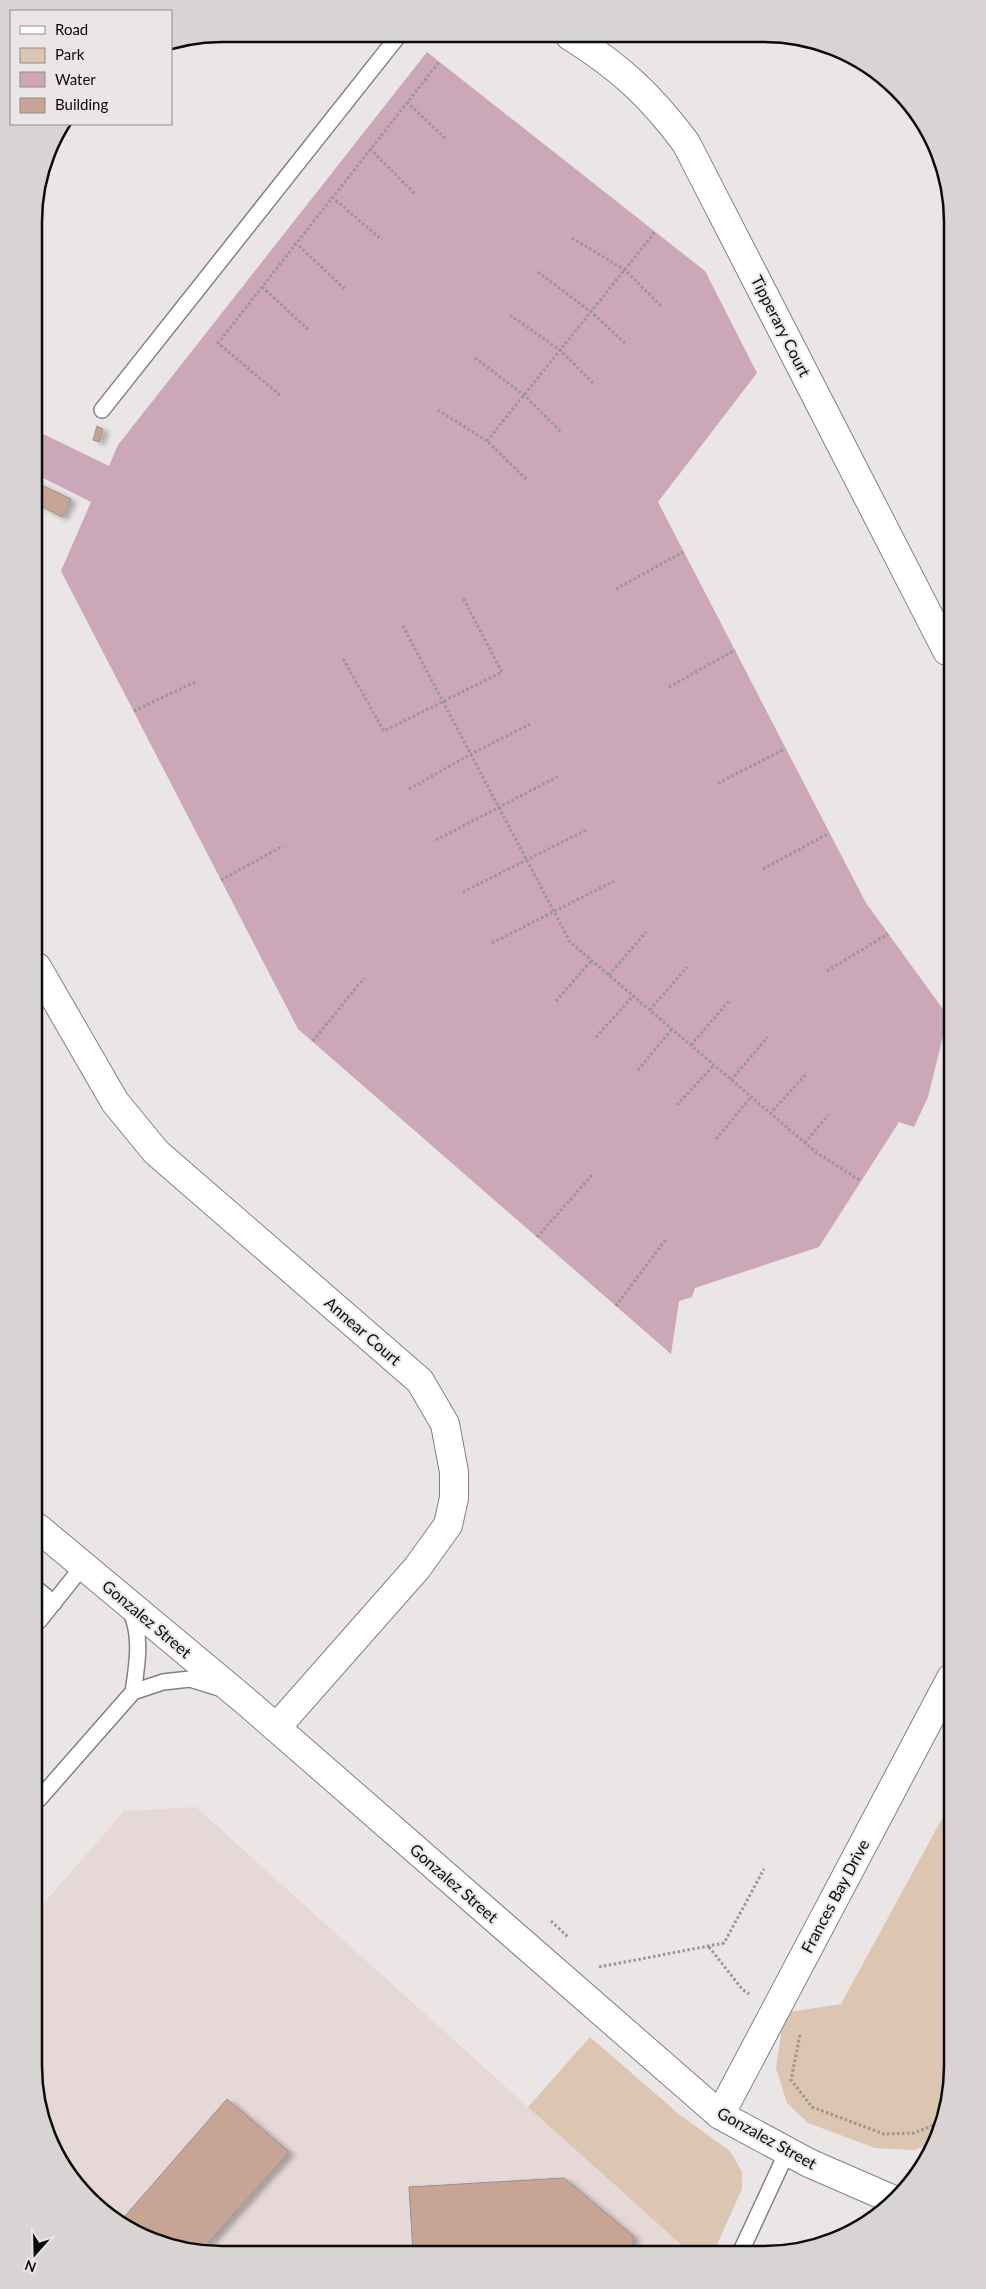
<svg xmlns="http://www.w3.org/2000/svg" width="986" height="2289" font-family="Lato,sans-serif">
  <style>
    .built { fill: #e5d8d6 }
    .green { fill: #dcc5b1 }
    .water { fill: #cba7b8 }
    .building { fill: #c8a495; stroke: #959190; filter: url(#shadow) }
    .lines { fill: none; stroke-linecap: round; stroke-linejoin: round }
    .lane-casing { stroke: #858180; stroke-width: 18 }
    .street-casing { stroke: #858180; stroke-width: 30 }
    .path { stroke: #999696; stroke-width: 3; stroke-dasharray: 2.5 2.5; stroke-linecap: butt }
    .lane { stroke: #fff; stroke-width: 15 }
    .street { stroke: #fff; stroke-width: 28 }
    .labels { text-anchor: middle; stroke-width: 4; stroke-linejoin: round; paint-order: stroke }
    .street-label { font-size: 16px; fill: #0c0b0b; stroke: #ebe6e6 }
    .rim { fill: none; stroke: #0c0b0b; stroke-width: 2.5 }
  </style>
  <defs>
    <filter id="shadow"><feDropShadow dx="5.5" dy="3" stdDeviation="2.5" flood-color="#0004"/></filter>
  </defs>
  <rect width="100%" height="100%" fill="#ebe6e6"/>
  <path class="built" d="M196,1807L528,2107L686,2249L186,2252L139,2236L98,2208L59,2161L40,2115L39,1909L124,1811Z"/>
  <path class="green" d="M951,1802L952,2078L938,2139L915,2150L875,2148L808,2123L787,2103L776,2068L782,2028L790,2012L841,2004Z
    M590,2037L680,2115L730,2151L742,2172V2189L715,2249H686L528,2107Z"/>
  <path class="water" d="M427,52L705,271L757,373L658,502L866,903L948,1016L928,1097L914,1127L899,1122L819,1247L695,1288L692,1297L679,1301L671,1354L298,1029L61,571L91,502L35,474V430L109,466L118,445Z"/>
  <path class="building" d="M97,426L103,429L99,442L93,440Z
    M35,482L71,499L62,517L35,503Z
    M227,2099L289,2152L200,2252H186L139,2236L119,2223Z
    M564,2178L633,2236V2250L413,2251L409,2187Z"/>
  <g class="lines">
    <g class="lane-casing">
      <path id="lane" d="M102,410L399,35
        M38,1590L54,1603
        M129,1609C143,1633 137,1666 133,1692
        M39,1621L83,1566
        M39,1799L133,1692L163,1682L190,1679L219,1688
        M742,2249L787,2152"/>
    </g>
    <g class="street-casing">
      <path id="street" d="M570,36C620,67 651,96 686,143L947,651
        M37,967L115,1102L156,1152L420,1381L445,1424L454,1472V1498L448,1525L417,1568L276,1728
        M38,1528L249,1704L720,2115L809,2163L894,2200
        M720,2115L951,1678"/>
    </g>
    <path class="path" d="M407,102L447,140
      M370,149L415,194
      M332,197L382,240
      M572,238L625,270L661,306
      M299,246L346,290
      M538,272L591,312L625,343
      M262,287L309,330
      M510,315L560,350L595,385
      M475,358L524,395L561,432
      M280,395L218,343L440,61
      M438,410L487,441L527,480
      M487,441L655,232
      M616,589L683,552
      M403,626L570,942L817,1153L861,1181
      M343,659L384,731L502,672L463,598
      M669,687L735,650
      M134,711L195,682
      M718,783L785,749
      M409,789L471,754L532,723
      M436,840L559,776
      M763,869L829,833
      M221,880L283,846
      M463,892L586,830
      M492,943L614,881
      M827,971L888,934
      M609,975L646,932
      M556,1001L592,960
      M650,1010L687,967
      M596,1037L633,996
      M313,1041L364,978
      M691,1045L729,1001
      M638,1070L672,1029
      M731,1080L768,1037
      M677,1105L714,1065
      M770,1114L807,1073
      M716,1139L751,1097
      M805,1143L828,1115
      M537,1237L593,1174
      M616,1306L667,1238
      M551,1921L568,1937
      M709,1947L742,1989L749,1994
      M599,1967L724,1943L764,1869
      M800,2035L791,2080L812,2107L884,2134L914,2133L942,2122"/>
    <use href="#lane" class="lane"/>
    <use href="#street" class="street"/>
  </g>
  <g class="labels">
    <g class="street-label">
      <text transform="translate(781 326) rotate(63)" y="6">Tipperary Court</text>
      <text transform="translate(363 1331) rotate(41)" y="6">Annear Court</text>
      <text transform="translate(147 1619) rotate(40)" y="6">Gonzalez Street</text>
      <text transform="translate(454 1883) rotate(41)" y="6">Gonzalez Street</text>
      <text transform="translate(835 1896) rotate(-62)" y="6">Frances Bay Drive</text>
      <text transform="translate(767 2138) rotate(29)" y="6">Gonzalez Street</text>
    </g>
  </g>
  <path d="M0 0H986V2289H0ZM222 42H764A180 180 0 0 1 944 222V2066A180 180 0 0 1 764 2246H222A180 180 0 0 1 42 2066V222A180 180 0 0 1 222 42Z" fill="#d9d4d4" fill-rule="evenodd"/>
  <path class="rim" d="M222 42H764A180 180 0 0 1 944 222V2066A180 180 0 0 1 764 2246H222A180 180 0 0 1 42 2066V222A180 180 0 0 1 222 42Z"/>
  <rect x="10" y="10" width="162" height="115" fill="#ebe6e6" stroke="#928e8e"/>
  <rect x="20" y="26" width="25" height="8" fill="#ffffff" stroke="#928e8e"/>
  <text x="55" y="35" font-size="15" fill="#0c0b0b">Road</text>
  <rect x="20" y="48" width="25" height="15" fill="#dcc5b1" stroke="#928e8e"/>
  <text x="55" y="60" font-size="15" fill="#0c0b0b">Park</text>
  <rect x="20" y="72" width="25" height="15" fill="#cba7b8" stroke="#928e8e"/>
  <text x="55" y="85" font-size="15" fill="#0c0b0b">Water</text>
  <rect x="20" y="98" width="25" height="15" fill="#c8a495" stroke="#928e8e"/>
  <text x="55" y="110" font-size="15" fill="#0c0b0b">Building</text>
  <g transform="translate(35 2254) rotate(200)" stroke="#ebe6e6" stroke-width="4" paint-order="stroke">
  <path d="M0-4L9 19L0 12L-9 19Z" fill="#0c0b0b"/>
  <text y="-8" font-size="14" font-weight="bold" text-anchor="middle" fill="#0c0b0b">N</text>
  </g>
</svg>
